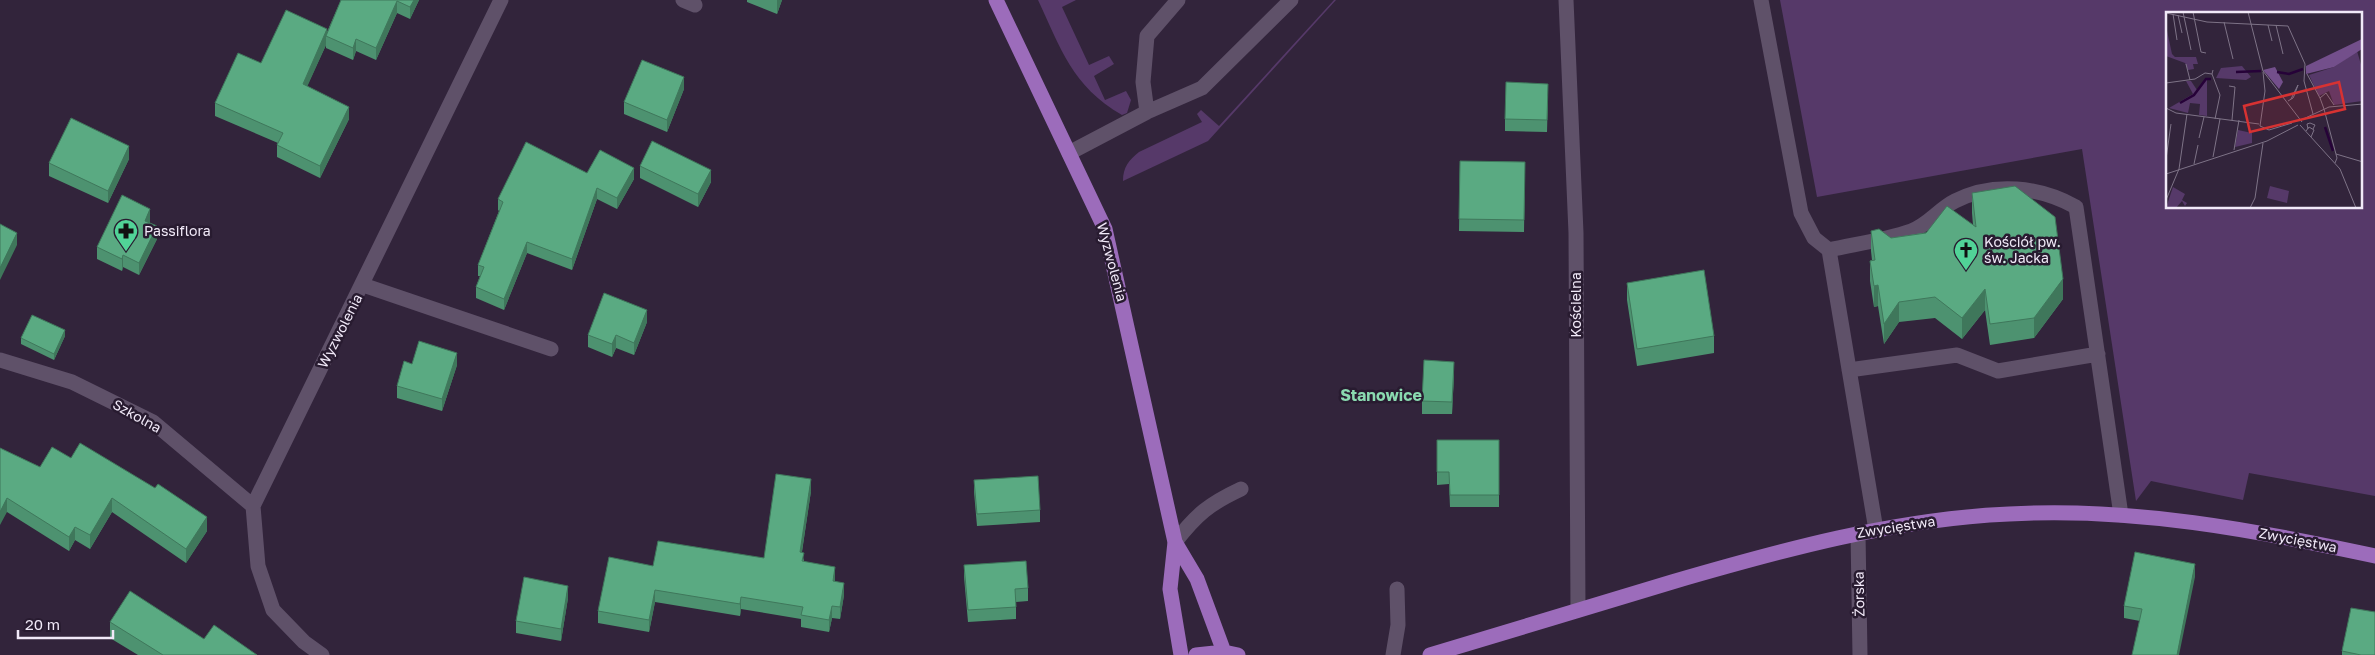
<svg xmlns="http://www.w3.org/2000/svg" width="2375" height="655" font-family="'Golos Text',sans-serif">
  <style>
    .green { fill: #563969; fill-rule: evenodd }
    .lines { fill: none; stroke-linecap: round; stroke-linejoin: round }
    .minor { stroke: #5f5169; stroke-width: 15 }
    .major { stroke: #9c6cbb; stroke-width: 15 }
    .wall { fill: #4d9270 }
    .shaded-wall { fill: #3f775b }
    .building { fill: #5aaa82; stroke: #3f775b }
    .labels { text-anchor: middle; stroke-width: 5; stroke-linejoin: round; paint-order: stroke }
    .poi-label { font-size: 14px; fill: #f1e9f8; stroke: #281b30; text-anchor: start }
    .street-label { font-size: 14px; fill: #f1e9f8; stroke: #281b30 }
    .quarter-label { font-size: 16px; font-weight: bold; fill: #8adab0; stroke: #281b30 }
    .inset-river { fill: none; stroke: #260238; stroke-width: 2.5 }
    .inset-road { fill: none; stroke: #7e7387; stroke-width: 1 }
    .view { fill: #d73232; fill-opacity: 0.15; stroke: #d73232; stroke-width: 2.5 }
    .inset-edge { fill: none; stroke: #f1e9f8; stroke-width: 2.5 }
  </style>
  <rect width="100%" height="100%" fill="#32243b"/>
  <path class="green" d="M1038,0H1076L1062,7L1089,65L1109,56L1114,64L1094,76L1105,100L1126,91L1131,100L1127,113L1122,115C1072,86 1061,49 1038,0Z
    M1334,0H1336L1208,141L1123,181C1123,167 1129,160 1139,152L1202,122L1197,114L1201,110L1219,126Z
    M1780,0H2375V496L2249,473L2243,500L2151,481L2136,501L2082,149L1817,197ZM2168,14H2361V208H2168Z"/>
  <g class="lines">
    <path class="minor" d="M683,0L695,5
      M1566,0L1576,233L1578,610
      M1761,0L1801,213L1814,238L1829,250
      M1147,112L1143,82L1147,36L1178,0
      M1069,153L1147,112L1202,88L1291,0
      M363,285L551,349
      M0,360L72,382L153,422L253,506
      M1849,370L1957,355L1998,371L2098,354
      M1876,530L1829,250C1856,244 1885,240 1911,231C1928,225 1939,209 1955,201C1994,181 2040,187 2076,207L2121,515
      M1858,533L1860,655
      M1175,542C1197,514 1209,504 1241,489
      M322,655L304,642L273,610L258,566L253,506L501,0
      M1393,655L1398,625L1397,589"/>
    <path class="major" d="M996,0L1105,229L1175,542L1197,579L1224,652
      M1175,542L1170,589L1181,655
      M1196,655L1224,652L1238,655
      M1430,655C1511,631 1591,606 1672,582C1782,550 1894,519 2009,514C2133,507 2255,530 2375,556"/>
  </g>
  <path class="wall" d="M341,0H419L410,19L397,13L376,60L356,51L353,60L326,48V45L307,86L349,119L320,178L277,157V145L278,143L215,116V103L261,63L327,32Z
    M747,0H782L777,14L747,2Z
    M684,89L667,132L624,114V102Z
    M1548,96L1547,132L1505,131V119Z
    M129,159L108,203L49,176V163Z
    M1460,161L1525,162L1524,232L1459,231Z
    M640,166L711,182L698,207L640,178Z
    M587,173L634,179L617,209L597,199L572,270L527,253L504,310L476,298V287L480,276H478V265L499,211L498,210V199Z
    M1972,193L2063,299L2034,338L1990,345L1985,310L1962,339L1935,318L1899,322L1884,344L1878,306L1874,307L1870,281V261L1872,260L1871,251V231L1891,238L1973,225L1972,213Z
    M150,221V223L157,239L139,275L123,267L122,271L97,259V247Z
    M1627,283L1714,336V353L1637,366L1627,300Z
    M647,322L634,355L616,348L612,357L588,347V335Z
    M65,336L54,360L21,344V338Z
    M412,364L457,365L442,411L397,398V386Z
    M1454,374L1452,414H1422V401Z
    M1437,440H1499V507H1450L1449,484L1437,485Z
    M0,448L40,467L71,458L207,531L186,563L112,512L90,549L75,540L69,551L7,512Z
    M974,480L1040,510V522L977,526L974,492Z
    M811,491L802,552L804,561L835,579V582L844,595L840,619L832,618L829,632L801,627V619L741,609L740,616L655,602L649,632L598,623V611L653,566L764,558Z
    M964,565L1028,588V601L1016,602V619L968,622L964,577Z
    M2195,577L2140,621L2124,618V606Z
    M568,598L561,641L516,633V621Z
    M110,622L204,639L257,655H138L110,638Z
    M2342,651L2375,655H2342Z"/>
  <path class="shaded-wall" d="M414,0H419L410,19V7Z
    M777,0H782L777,14Z
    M397,1V13L376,60V48Z
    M327,29V37L326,36V45L303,96V84Z
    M356,39V51L353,60V48Z
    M684,77V89L667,132V120Z
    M349,107V119L320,178V166Z
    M129,146V159L108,203V191Z
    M634,168V179L617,209V198Z
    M711,170V182L698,207V194Z
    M597,188V199L572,270V259Z
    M150,209V221L145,233V221Z
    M157,226V239L139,275V263Z
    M17,233V245L0,280V268Z
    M527,242V253L504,310V299Z
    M123,255V267L122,271V259Z
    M2063,279V299L2034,338V318Z
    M1878,285V306L1874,307V286Z
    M1985,289V310L1962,339V318Z
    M1899,302V322L1884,344V324Z
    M647,310V322L634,355V343Z
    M65,330V336L54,360V354Z
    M616,335V348L612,357V344Z
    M457,353V365L442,411V399Z
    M1454,362V374L1452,414V402Z
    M811,479V491L800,564V552Z
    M7,498V512L0,525V512Z
    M112,498V512L90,549V535Z
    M207,517V531L186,563V549Z
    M75,527V540L69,551V537Z
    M2195,564V577L2179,655H2177Z
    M835,567V579L833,593V581Z
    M844,583V595L840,619V607Z
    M568,586V598L561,641V629Z
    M655,590V602L649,632V620Z
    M741,597V609L740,616V604Z
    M832,606V618L829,632V620Z"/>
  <path class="building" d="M341,0H414L410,7L397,1L376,48L356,39L353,48L326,36Z
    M286,10L327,29L303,84L349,107L320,166L277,145L283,133L215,103L238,53L261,63Z
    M642,60L684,77L667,120L624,102Z
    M1506,82L1548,84L1547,120L1505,119Z
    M71,118L129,146L108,191L49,163Z
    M652,141L711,170L698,194L640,166Z
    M526,142L587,173L600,150L634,168L617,198L597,188L572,259L527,242L504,299L476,287L484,267L478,265L503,202L498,199Z
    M1460,161L1525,162L1524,220L1459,219Z
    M2015,186L2055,217L2063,279L2034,318L1990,324L1985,289L1962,318L1935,297L1899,302L1884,324L1878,285L1874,286L1870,261L1875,260L1871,231L1879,229L1891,238L1926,233L1947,206L1976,227L1972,193Z
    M122,195L150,209L145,221L157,226L139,263L123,255L122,259L97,247Z
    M0,224L17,233L0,268Z
    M1704,270L1714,336L1637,349L1627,283Z
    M604,293L647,310L634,343L616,335L612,344L588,335Z
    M32,315L65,330L54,354L21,338Z
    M419,341L457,353L442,399L397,386L404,361L412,364Z
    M1424,360L1454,362L1452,402L1422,401Z
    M1437,440H1499V495H1450L1449,472H1437Z
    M80,443L155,488L158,484L207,517L186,549L112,498L90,535L75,527L69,537L7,498L0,512V448L40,467L52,447L71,458Z
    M776,474L811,479L800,552L804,553L802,561L835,567L833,581L844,583L840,607L832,606L829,620L801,615L803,607L741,597L740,604L655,590L649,620L598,611L609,557L653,566L658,541L764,558Z
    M1038,476L1040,510L977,514L974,480Z
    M2135,552L2195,564L2177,655H2132L2142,609L2124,606Z
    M1026,561L1028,588L1015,589L1016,607L968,610L964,565Z
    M524,577L568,586L561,629L516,621Z
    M130,591L204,639L214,625L257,655H163L110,622Z
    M2351,608L2375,612V655H2361L2342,651Z"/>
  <defs>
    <g id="pharmacy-pin" transform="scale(1.25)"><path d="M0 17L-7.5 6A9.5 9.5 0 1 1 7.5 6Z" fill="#51d397" stroke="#281b30"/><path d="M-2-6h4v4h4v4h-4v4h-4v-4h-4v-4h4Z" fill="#111"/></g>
    <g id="church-pin" transform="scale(1.25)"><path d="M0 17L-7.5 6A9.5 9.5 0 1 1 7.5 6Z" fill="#51d397" stroke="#281b30"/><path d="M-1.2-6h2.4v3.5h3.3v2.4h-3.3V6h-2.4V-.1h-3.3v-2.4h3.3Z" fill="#111"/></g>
  </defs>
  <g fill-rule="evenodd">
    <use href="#pharmacy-pin" x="126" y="231"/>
    <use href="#church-pin" x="1966" y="250"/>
  </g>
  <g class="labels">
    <g class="poi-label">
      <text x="144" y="236">Passiflora</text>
      <text x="1984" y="247">Kościół pw.<tspan x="1984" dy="16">św. Jacka</tspan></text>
    </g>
    <g class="street-label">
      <text transform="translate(1112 262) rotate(75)" y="5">Wyzwolenia</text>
      <text transform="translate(1576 305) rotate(-90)" y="5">Kościelna</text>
      <text transform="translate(340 331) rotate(-63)" y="5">Wyzwolenia</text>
      <text transform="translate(137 416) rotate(29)" y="5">Szkolna</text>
      <text transform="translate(1896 527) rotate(-9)" y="5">Zwycięstwa</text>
      <text transform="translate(2298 540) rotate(11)" y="5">Zwycięstwa</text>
      <text transform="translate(1859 594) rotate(-91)" y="5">Żorska</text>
    </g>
    <g class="quarter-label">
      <text x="1381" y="401">Stanowice</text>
    </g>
  </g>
  <g transform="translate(2166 12)">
    <rect width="196" height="196" fill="#32243b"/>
    <path d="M0,14L6,42L9,45H30L32,52H27L28,57L22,58L19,51L0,44ZM191,39L196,56V89L168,93L163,79L153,84L143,63L168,55ZM76,54L85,65L80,68L50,66L55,56ZM41,66V104L33,103L34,92L24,91L22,101L3,96L27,82L20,69H25L31,78ZM72,118L86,121V131L69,135ZM104,174L123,179L121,191L101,186ZM7,175L19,182L16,188L21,191L19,194L16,189L10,196H0Z" fill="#563969"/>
    <path d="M196,27V37L168,55L140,62V54ZM109,55L117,70L113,77L97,58Z" fill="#734f8b"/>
    <path class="inset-river" d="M70,60L95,59M111,60L123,62L137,57M14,91L28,83L40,67H45M159,115L167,139"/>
    <path class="inset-road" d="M17,0L25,38M27,0L35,40L40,41M82,0L97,59L136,110M0,1L41,10L122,14L139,52L138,69L147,102M7,2L11,28M12,3L16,21M58,10L67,47M102,13L106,29M110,13L117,42M20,52L24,68M47,58L46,62L54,83L49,107M97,60L99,79L94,114L103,118L126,111M141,62L154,86M0,71L29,67L39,61L46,62M63,74L69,75L66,108M122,89L127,86L128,84L132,73L125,87M0,96L10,101L93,112M158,97L171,146L169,151M158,97L154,86L160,81L168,93M135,108L163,95L197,92M134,113L174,157L190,196M142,117L141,112L144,111L149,113L147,117M140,119L143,115L148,118L145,125M33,126L38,105M68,138L73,108M170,142L197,150M47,145L54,107M0,147L5,112M28,152L32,133M0,162L101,129L132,113M0,188L13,157L21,102M84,196L89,186L97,131"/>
    <path class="view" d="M173,70L179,97L84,120L78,94Z"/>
    <rect width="196" height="196" class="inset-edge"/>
  </g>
  <path d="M18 630v8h95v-8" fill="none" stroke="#f1e9f8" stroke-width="2.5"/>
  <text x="25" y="630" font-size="15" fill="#f1e9f8" stroke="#281b30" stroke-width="4" paint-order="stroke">20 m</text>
</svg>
